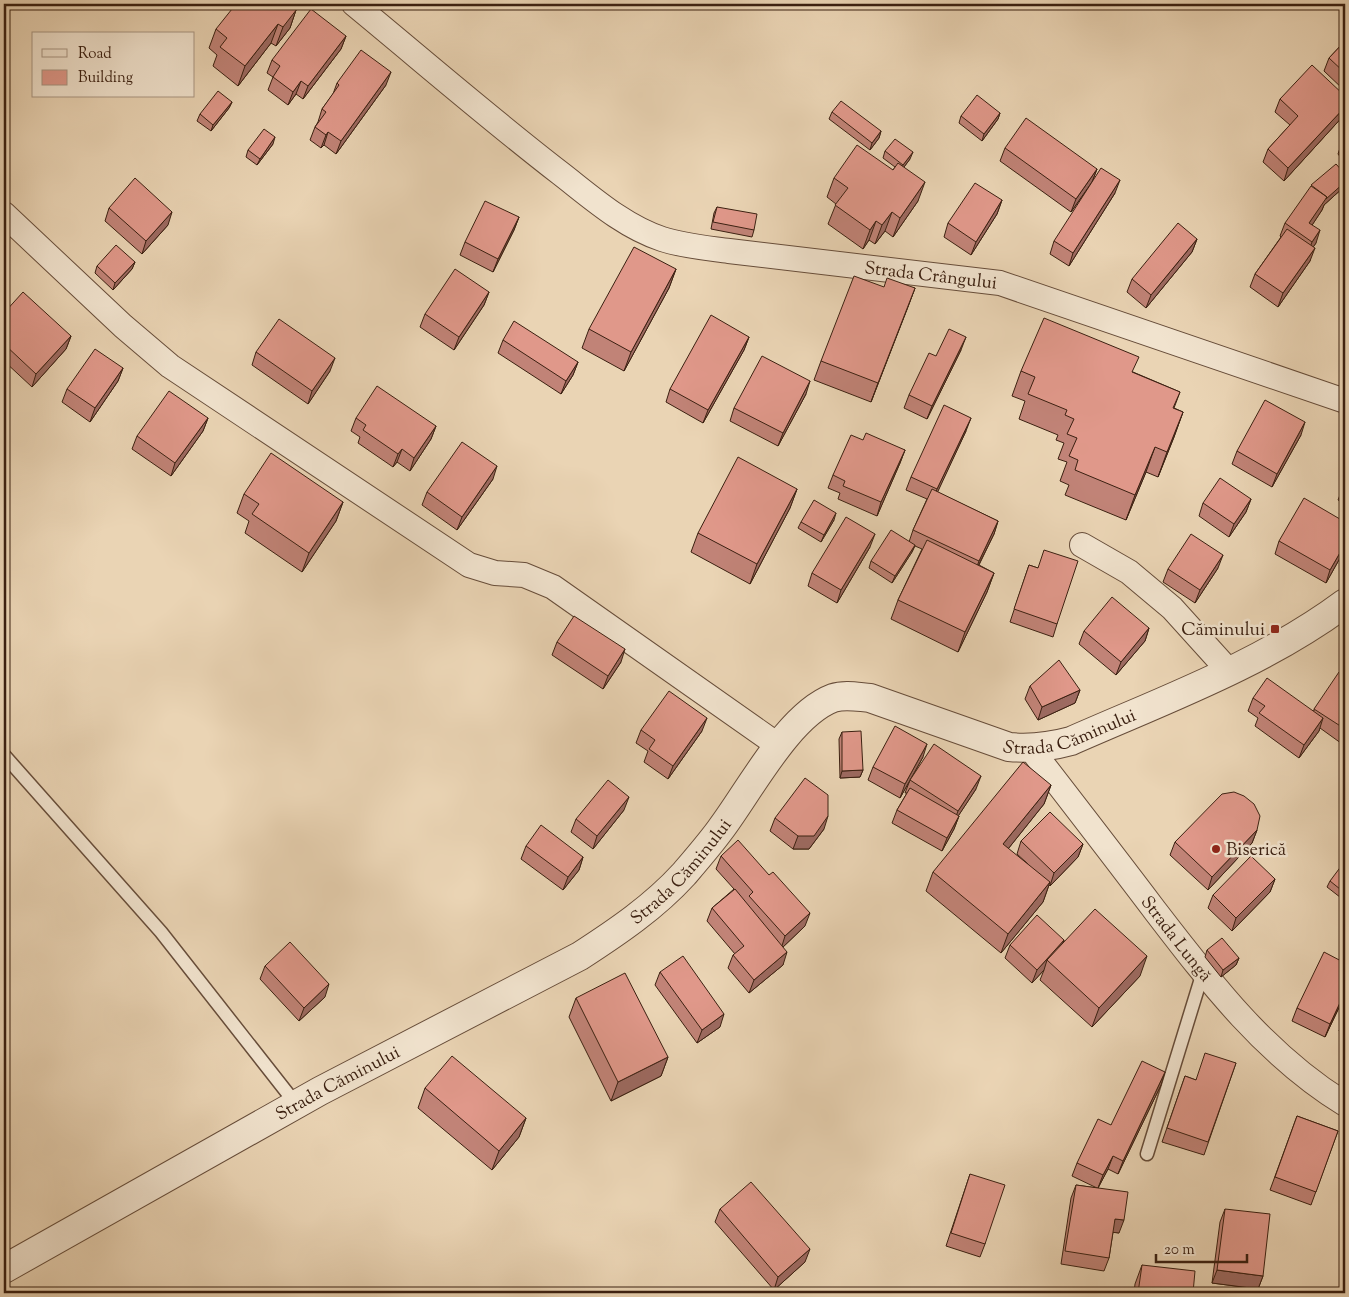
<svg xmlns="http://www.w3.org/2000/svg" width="1349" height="1297" font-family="'Sorts Mill Goudy',serif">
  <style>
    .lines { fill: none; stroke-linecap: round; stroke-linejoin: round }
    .service-casing { stroke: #674d3a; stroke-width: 15 }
    .minor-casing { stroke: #674d3a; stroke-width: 26 }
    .tertiary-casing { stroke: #674d3a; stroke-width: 30 }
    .service { stroke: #f1e3ce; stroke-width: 12 }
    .minor { stroke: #f1e3ce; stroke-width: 24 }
    .tertiary { stroke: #f1e3ce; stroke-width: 28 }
    .wall { fill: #c18377; stroke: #3b2011 }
    .shaded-wall { fill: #9d6a61; stroke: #3b2011 }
    .building { fill: #e0988a; stroke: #3b2011 }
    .poi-dot { fill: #8f2418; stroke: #f1e3ce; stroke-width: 2 }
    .labels { text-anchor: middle; stroke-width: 5; stroke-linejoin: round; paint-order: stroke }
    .street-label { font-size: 18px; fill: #3b2011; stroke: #f1e3ce }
    .poi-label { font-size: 18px; fill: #3b2011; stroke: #f1e3ce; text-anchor: end }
  </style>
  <rect width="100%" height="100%" fill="#ead4b4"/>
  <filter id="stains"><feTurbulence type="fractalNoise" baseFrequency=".004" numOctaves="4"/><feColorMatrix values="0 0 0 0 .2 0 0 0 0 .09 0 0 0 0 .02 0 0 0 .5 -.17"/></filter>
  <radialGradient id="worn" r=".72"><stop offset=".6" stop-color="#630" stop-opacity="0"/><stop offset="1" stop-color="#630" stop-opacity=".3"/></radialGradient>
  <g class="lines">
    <g class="service-casing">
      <path id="service" d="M4,755L161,932L296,1104
        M1147,1154L1203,972"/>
    </g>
    <g class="minor-casing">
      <g id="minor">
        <path id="s1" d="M354,4C422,60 490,119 560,173C591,197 623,226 662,239C683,246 707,248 729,251L1000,283L1345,401"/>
        <path d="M4,214L123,326L170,366L469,565L495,573L524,575L553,587L779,746"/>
        <path d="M1082,545L1129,572L1172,608L1229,671"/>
        <path id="s2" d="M1031,749C1072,802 1113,855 1153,908C1209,981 1265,1055 1345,1104"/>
      </g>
    </g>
    <g class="tertiary-casing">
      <g id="tertiary">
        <path id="s3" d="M4,1269L320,1091L580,956C617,932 654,907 684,874C696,860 709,845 720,830C749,792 788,715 833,698C845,694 858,697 870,698L1009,747C1031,749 1049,747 1071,741C1164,700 1263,664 1345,603"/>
      </g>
    </g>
    <use href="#service" class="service"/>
    <use href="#minor" class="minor"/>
    <use href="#tertiary" class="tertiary"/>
  </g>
  <path class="wall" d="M298,4L290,28L276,46L271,43L238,86L213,66L217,55L209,48L216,29Z
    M346,36L341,49L303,99L296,94L288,105L268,90L273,77L267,73L272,60Z
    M1345,41V91L1324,71L1329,58Z
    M337,83L386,85L336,154L324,145L321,148L310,140L315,127L318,122L322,109L333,94Z
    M1345,96V114L1284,181L1263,162L1268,149L1290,125L1275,112L1280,99Z
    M232,102L229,108L211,131L197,121L200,114Z
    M832,112L881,131L879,138L870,150L829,119Z
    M1000,113L998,119L982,141L959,123L961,116Z
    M1345,143V163L1338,154L1340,148Z
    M273,144L257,165L246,157L248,150Z
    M1005,148L1097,169L1092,182L1071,212L1000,161Z
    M885,151L910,159L904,167L918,201L893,237L885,231L875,244L869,240L863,249L828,224L836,204L827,197L834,178L893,170L895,167L883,158Z
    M1345,174V186L1324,205L1322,210L1312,225L1316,243L1313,247L1310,261L1278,307L1250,287L1255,274L1281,237L1280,236L1285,223Z
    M1115,193L1069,266L1050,254L1054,241Z
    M1002,200L997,214L971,255L944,237L948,223Z
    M717,207L754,230L752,237L711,229L714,213Z
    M109,208L168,225L142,254L105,221Z
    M519,217L514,230L493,272L460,255L465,242Z
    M1197,239L1192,252L1146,308L1127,292L1132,279Z
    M135,262L132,269L113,290L95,273L97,266Z
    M676,269L669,288L624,371L582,348L589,329Z
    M884,287L915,288L871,402L814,380L821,361Z
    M489,292L484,305L454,350L420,327L425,314Z
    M4,313L71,336L66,349L32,387L4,361Z
    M749,337L744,350L703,423L666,402L670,389Z
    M503,340L578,362L573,375L561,394L498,353Z
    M961,350L927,419L904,408L909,395L936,356Z
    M256,352L330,371L308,404L252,365Z
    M123,368L118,381L90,422L62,402L67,389Z
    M1021,371L1133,372L1180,392L1174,408L1183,412L1174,437L1158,477L1146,472L1126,520L1065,495L1069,485L1060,481L1067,462L1058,459L1064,443L1056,440L1058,435L1019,419L1025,401L1012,396Z
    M806,394L778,446L730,421L734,408Z
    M208,418L203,431L171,476L132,449L137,436Z
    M356,418L436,426L431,439L410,471L397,462L393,467L358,443L360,437L351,431Z
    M966,431L937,492L998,521L994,534L979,565L994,573L987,592L958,652L891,619L898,600L922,549L915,546L912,552L892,583L869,568L871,561L909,542L913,530L927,499L906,490L911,477Z
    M1301,435L1272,487L1232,464L1237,451Z
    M863,440L905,450L900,463L877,516L838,499L840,493L828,488L833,475Z
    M493,479L457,530L422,505L427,492Z
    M1345,482V504L1338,500Z
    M797,489L790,508L750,584L691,552L698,533Z
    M244,494L343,502L336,521L302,572L245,533L249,521L237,513Z
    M1251,499L1246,512L1229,537L1199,516L1203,503Z
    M834,520L821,542L798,528L801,522Z
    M1279,541L1345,549L1326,583L1275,554Z
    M870,547L837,603L808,586L812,573Z
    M1029,565L1038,568L1057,624L1053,637L1010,622Z
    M1218,568L1195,603L1163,582L1168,569Z
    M1149,628L1145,641L1116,675L1079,644L1084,631Z
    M557,642L621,662L603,689L552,655Z
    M1345,676V746L1320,728L1319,731L1299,758L1255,726L1258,718L1248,711L1253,698L1314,711V709Z
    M1030,686L1080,690L1075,703L1038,720L1025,699Z
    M641,730L702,731L668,779L644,762L648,751L636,743Z
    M842,732L863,770L860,777L840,778L839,739Z
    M923,757L900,798L868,780L873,767Z
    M910,780L976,789L958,816H959L954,829L942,851L892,823L897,810L907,793H905Z
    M1051,785L1044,804L1008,849L1028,864L1017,854L1021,841L1083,844L1078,857L1050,886L1049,885L1043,902L1001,953L926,891L933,872Z
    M624,810L593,849L571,832L576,819Z
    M775,818L824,829L809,849H793L770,831Z
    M1257,830L1252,843L1208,890L1170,855L1175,842Z
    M526,846L583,857L579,870L563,890L521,859Z
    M721,856L805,926L783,947V965L749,993L728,968L733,955L735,954L707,921L712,908L734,889L716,869Z
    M1345,867V901L1327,887L1330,881Z
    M1275,879L1270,892L1232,931L1208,908L1213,895Z
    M1064,940L1063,944L1140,976L1092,1027L1040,980L1044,970L1032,983L1005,958L1010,945Z
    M1207,950L1239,958L1236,965L1221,977L1205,957Z
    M265,966L325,997L299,1021L260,979Z
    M660,972L720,1027L697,1043L655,985Z
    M1345,995L1325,1037L1292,1021L1297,1008Z
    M576,998L668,1057L661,1076L611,1101L569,1017Z
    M1345,1014V1034L1339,1031Z
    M1236,1063L1204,1155L1162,1142L1185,1076L1196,1080Z
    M1161,1085L1118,1174L1108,1169L1098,1188L1119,1233L1113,1232L1109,1258L1104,1271L1061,1264L1071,1198L1076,1185L1097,1188L1072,1176L1077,1163L1111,1125Z
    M425,1088L526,1118L519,1137L492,1170L418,1108Z
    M1297,1116L1338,1131L1311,1205L1270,1190Z
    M970,1174L985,1244L980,1257L946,1246Z
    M720,1209L805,1262L774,1290L715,1222Z
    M1225,1209L1263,1276L1258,1289L1212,1283L1220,1222Z
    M1142,1265L1193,1293H1134L1135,1284Z"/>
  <path class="shaded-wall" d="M294,4H298L290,28L276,46L283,27Z
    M278,24L271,43L238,86L245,66Z
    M346,36L341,49L303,99L308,86Z
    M391,72L386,85L336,154L341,141Z
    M301,81L296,94L288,105L293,92Z
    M232,102L229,108L211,131L213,125Z
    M1345,107V114L1284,181L1288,168Z
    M1000,113L998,119L982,141L984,134Z
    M881,131L879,138L870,150L872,143Z
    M328,132L324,145L321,148L326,135Z
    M275,137L273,144L257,165L260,159Z
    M913,152L910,159L901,171L903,165Z
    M1097,169L1092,182L1071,212L1076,199Z
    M1120,180L1115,193L1069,266L1073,253Z
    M925,182L918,201L893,237L900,218Z
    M1345,182V186L1324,205L1322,210L1305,236L1309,223L1324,200Z
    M1002,200L997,214L971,255L976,242Z
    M172,212L168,225L142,254L146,241Z
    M892,212L885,231L875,244L882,225Z
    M519,217L514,230L493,272L498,259Z
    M876,221L869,240L863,249L870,230Z
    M1320,230L1316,243L1307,256L1312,242Z
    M1197,239L1192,252L1146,308L1151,295Z
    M1315,248L1310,261L1278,307L1283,293Z
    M135,262L132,269L113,290L115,283Z
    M676,269L669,288L624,371L631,352Z
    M915,288L908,307L871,402L878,383Z
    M489,292L484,305L454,350L459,337Z
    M71,336L66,349L32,387L36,374Z
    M749,337L744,350L703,423L708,410Z
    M966,337L961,350L927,419L932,406Z
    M335,358L330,371L308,404L312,391Z
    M578,362L573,375L561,394L566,381Z
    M123,368L118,381L90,422L95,408Z
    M810,381L806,394L778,446L783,433Z
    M1183,412L1174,437L1158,477L1167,452Z
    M208,418L203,431L171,476L175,463Z
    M971,418L966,431L933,502L937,489Z
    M1305,422L1301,435L1272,487L1277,474Z
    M436,426L431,439L410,471L414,458Z
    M1155,447L1146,472L1126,520L1135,495Z
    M402,449L397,462L393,467L398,454Z
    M905,450L900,463L877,516L881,502Z
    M497,466L493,479L457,530L462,517Z
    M797,489L790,508L750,584L757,564Z
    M1251,499L1246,512L1229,537L1234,524Z
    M343,502L336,521L302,572L309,553Z
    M836,513L834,520L821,542L824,535Z
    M998,521L994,534L974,574L979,561Z
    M875,534L870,547L837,603L841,590Z
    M1345,544V549L1326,583L1330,570Z
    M915,545L912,552L892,583L895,576Z
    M1223,555L1218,568L1195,603L1200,590Z
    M994,573L987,592L958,652L965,632Z
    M1149,628L1145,641L1116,675L1121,662Z
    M625,649L621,662L603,689L608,676Z
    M1080,690L1075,703L1038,720L1042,707Z
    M707,718L702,731L668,779L673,766Z
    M1323,718L1319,731L1299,758L1304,745Z
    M927,744L923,757L900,798L905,784Z
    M863,770L860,777L840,778L842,771Z
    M981,776L976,789L953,824L958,811Z
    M1051,785L1044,804L996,864L1003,844Z
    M629,797L624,810L593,849L597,836Z
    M828,816L824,829L809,849H793L798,836Z
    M959,816L954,829L942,851L947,838Z
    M1257,830L1252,843L1208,890L1212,877Z
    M1083,844L1078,857L1050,886L1054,873Z
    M583,857L579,870L563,890L568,877Z
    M1275,879L1270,892L1232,931L1236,918Z
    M1050,882L1043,902L1001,953L1008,934Z
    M810,913L805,926L781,949L785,936Z
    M1064,940L1059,953L1047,960L1044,970L1032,983L1037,970Z
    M787,952L783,965L749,993L754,980Z
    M1147,956L1140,976L1092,1027L1099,1008Z
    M1239,958L1236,965L1221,977L1223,970Z
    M329,984L325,997L299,1021L304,1008Z
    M1345,992V995L1325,1037L1330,1024Z
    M724,1014L720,1027L697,1043L702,1030Z
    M668,1057L661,1076L611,1101L618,1082Z
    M1165,1072L1161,1085L1118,1174L1123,1161Z
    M526,1118L519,1137L492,1170L499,1151Z
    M1113,1156L1108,1169L1098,1188L1103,1175Z
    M1115,1219L1124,1220L1119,1233L1110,1232Z
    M810,1249L805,1262L774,1290L778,1277Z
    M1217,1270L1263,1276L1258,1289L1212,1283Z"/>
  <path class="building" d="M236,4H294L292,5L297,9L283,27L278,24L245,66L220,47L227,38L216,29Z
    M311,9L346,36L308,86L301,81L293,92L273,77L280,66L272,60Z
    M1345,41V73L1329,58Z
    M361,50L391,72L341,141L328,132L326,135L315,127L326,112L322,109L339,85L337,83Z
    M1312,65L1345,96V107L1288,168L1268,149L1298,116L1280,99Z
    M218,91L232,102L213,125L200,114Z
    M977,95L1000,113L984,134L961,116Z
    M841,101L881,131L872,143L832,112Z
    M1026,118L1097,169L1076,199L1005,148Z
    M264,129L275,137L260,159L248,150Z
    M895,139L913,152L903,165L885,151Z
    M1345,143V154L1340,148Z
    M857,145L893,170L898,163L925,182L900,218L892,212L882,225L876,221L870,230L835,205L848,188L834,178Z
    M1336,164L1345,174V182L1326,199L1327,197L1311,185Z
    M1101,168L1120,180L1073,253L1054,241Z
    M135,178L172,212L146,241L109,208Z
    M975,183L1002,200L976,242L948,223Z
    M1311,186L1327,197L1309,223L1320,230L1312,242L1285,223Z
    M485,201L519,217L498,259L465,242Z
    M717,207L757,214L754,230L713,222Z
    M1178,223L1197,239L1151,295L1132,279Z
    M1287,229L1315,248L1283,293L1255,274Z
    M116,245L135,262L115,283L97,266Z
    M634,247L676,269L631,352L589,329Z
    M455,269L489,292L459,337L425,314Z
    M854,276L884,287L887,278L915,288L878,383L821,361Z
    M23,292L71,336L36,374L4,344V313Z
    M711,315L749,337L708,410L670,389Z
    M1044,318L1139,357L1132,372L1180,392L1173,408L1183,412L1167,452L1155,447L1135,495L1075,470L1078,460L1069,456L1077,438L1067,434L1074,419L1065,415L1067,410L1028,394L1035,377L1021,371Z
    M279,319L335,358L312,391L256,352Z
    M514,321L578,362L566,381L503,340Z
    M949,329L966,337L932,406L909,395L929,353L936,356Z
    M95,349L123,368L95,408L67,389Z
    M762,356L810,381L783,433L734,408Z
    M377,386L436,426L414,458L402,449L398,454L363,430L366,425L356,418Z
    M169,391L208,418L175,463L137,436Z
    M1265,400L1305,422L1277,474L1237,451Z
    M944,405L971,418L937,489L911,477Z
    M866,433L905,450L881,502L843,486L845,481L833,475L851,435L863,440Z
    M462,442L497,466L462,517L427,492Z
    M271,453L343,502L309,553L252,514L259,504L244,494Z
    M738,457L797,489L757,564L698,533Z
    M1220,478L1251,499L1234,524L1203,503Z
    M1345,482V488L1343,487Z
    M932,489L998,521L979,561L913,530Z
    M1304,498L1345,522V544L1330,570L1279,541Z
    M814,500L836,513L824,535L801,522Z
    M846,517L875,534L841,590L812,573Z
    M891,530L915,545L895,576L871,561Z
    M1191,534L1223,555L1200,590L1168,569Z
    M927,540L994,573L965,632L898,600Z
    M1044,550L1078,561L1057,624L1014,609L1029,565L1038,568Z
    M1112,597L1149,628L1121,662L1084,631Z
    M574,616L625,649L608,676L557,642Z
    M1059,660L1080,690L1042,707L1030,686Z
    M1339,672L1345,676V729L1314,709Z
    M1267,678L1323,718L1304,745L1259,713L1265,706L1253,698Z
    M669,691L707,718L673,766L649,749L655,740L641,730Z
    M895,726L927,744L905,784L873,767Z
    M861,731L863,770L842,771V732Z
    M934,744L981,776L958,811L910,780Z
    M1023,762L1051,785L1003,844L1050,882L1008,934L933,872Z
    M805,778L828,795V816L814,836H798L775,818Z
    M608,780L629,797L597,836L576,819Z
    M910,788L959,816L947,838L897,810Z
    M1234,792L1244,796L1254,804L1260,816L1257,830L1212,877L1175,842L1222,794Z
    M1050,812L1083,844L1054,873L1021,841Z
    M541,825L583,857L568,877L526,846Z
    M738,840L769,875L773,872L810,913L785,936L749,896L753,892L721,856Z
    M1251,856L1275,879L1236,918L1213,895Z
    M1342,865L1345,867V893L1330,881Z
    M735,889L787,952L754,980L733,955L744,946L712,908Z
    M1095,909L1147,956L1099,1008L1047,960Z
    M1037,915L1064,940L1037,970L1010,945Z
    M1222,938L1239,958L1223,970L1207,950Z
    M290,942L329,984L304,1008L265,966Z
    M1324,952L1345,963V992L1330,1024L1297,1008Z
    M683,956L724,1014L702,1030L660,972Z
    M625,973L668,1057L618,1082L576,998Z
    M1205,1053L1236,1063L1208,1142L1167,1128L1185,1076L1196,1080Z
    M452,1056L526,1118L499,1151L425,1088Z
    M1142,1061L1165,1072L1123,1161L1113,1156L1103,1175L1077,1163L1098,1119L1111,1125Z
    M1297,1116L1338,1131L1316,1192L1275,1177Z
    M970,1174L1005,1185L985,1244L951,1233Z
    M751,1182L810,1249L778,1277L720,1209Z
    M1076,1185L1128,1192L1124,1220L1115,1219L1109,1258L1065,1251Z
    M1225,1209L1270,1214L1263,1276L1217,1270Z
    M1142,1265L1195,1271L1193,1293H1138Z"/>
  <g class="poi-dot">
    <rect x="1270" y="624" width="10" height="10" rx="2.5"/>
    <circle cx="1216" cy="849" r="5"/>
  </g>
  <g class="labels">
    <g class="street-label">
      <text dy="6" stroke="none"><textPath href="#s1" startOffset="660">Strada Crângului</textPath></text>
      <text dy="6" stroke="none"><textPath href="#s3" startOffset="1269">Strada Căminului</textPath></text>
      <text dy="6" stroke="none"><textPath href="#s3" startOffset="788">Strada Căminului</textPath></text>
      <text dy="6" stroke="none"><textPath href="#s2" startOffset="239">Strada Lungă</textPath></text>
      <text dy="6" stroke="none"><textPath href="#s3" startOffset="382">Strada Căminului</textPath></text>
    </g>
    <g class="poi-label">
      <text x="1265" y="635">Căminului</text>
      <text x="1226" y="855" text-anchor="start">Biserică</text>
    </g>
  </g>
  <rect width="1349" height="1297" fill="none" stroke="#ead4b4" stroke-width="20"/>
  <rect x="5" y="5" width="1339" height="1287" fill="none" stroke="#3b2011" stroke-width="2.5"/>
  <rect x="10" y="10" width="1329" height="1277" fill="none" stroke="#3b2011"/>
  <rect x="32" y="32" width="162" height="65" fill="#f1e3ce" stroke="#a89582"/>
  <rect x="42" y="49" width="25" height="8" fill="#f1e3ce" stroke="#a89582"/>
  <text x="78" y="58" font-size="15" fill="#3b2011">Road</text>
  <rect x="42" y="70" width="25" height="15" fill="#e0988a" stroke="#a89582"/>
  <text x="78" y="82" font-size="15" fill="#3b2011">Building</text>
  <path d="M1156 1254v8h91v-8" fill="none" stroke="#3b2011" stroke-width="2.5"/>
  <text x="1164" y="1254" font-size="15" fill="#3b2011" stroke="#f1e3ce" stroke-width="4" paint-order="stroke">20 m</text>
  <rect width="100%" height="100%" filter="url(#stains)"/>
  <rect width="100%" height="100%" fill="url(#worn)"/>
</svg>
